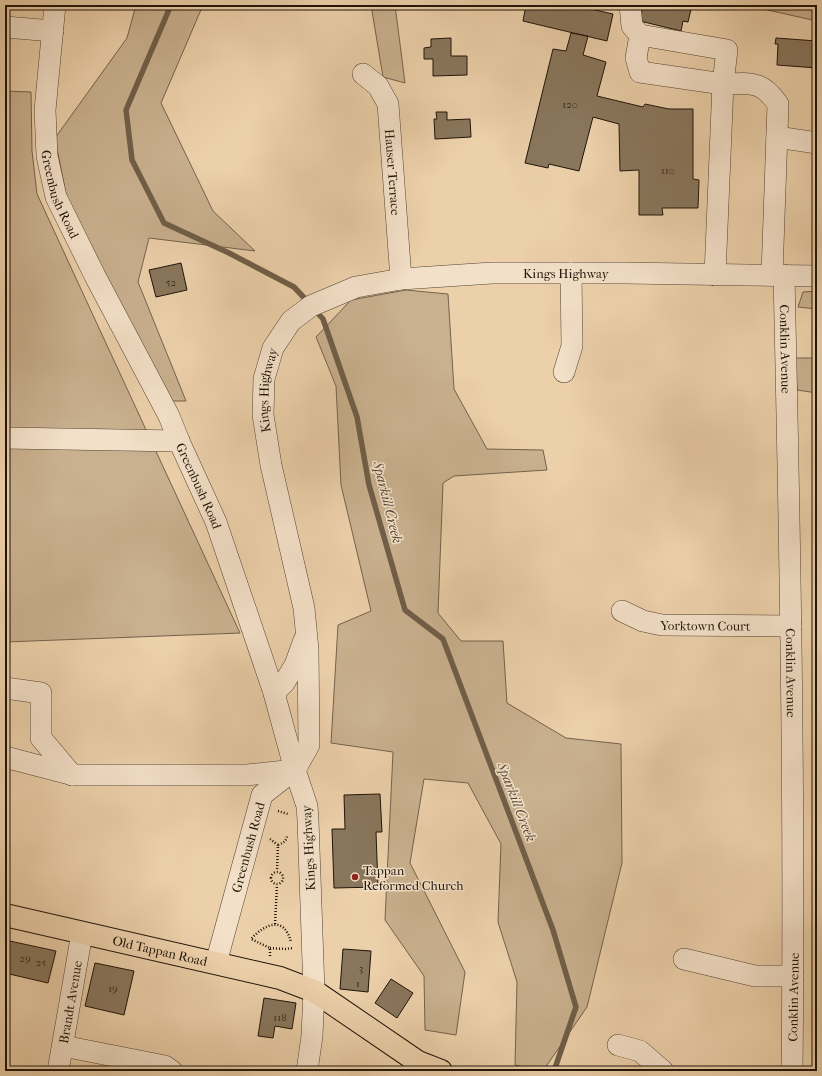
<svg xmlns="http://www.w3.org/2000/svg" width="822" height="1076" font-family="'IM FELL French Canon',serif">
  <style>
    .green { fill: #c9b08e; stroke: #74624b }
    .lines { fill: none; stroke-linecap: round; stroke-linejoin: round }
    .stream { stroke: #705e48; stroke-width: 5.5 }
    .building { fill: #89765c; stroke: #1e1408 }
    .minor-casing { stroke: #524330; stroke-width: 22 }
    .major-casing { stroke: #1e1408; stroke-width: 24 }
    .path { stroke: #1e1408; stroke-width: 2.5; stroke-dasharray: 1 2; stroke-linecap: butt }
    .minor { stroke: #f3e0c8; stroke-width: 21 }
    .major { stroke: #ecd0aa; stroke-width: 22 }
    .poi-dot { fill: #8f2418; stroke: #f3e0c8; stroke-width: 1.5 }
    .labels { text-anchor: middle; stroke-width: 3; stroke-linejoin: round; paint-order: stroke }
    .number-label { font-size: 11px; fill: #392c1d }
    .street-label { font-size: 13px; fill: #1e1408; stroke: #f3e0c8 }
    .poi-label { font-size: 13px; fill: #1e1408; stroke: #f3e0c8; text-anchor: start }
    .water-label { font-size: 14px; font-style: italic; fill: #544633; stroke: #f3e0c8 }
  </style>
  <rect width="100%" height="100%" fill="#ecd0aa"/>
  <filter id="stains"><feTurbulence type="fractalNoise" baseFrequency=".005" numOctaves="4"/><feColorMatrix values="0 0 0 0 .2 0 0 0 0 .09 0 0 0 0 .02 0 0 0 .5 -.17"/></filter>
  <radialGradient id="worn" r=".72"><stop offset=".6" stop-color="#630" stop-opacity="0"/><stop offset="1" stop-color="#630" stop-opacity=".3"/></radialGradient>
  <path class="green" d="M136,5H203L161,103L213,211L255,251L149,238L138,282L186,401H167L67,199L55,138L127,38Z
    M371,5H395L405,83L383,77Z
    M745,5H817V21Z
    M5,91L31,92L32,151L37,194L240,633L5,642Z
    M406,290L448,294L454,389L487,449L543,450L547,470L454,476L443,483L438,613L461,641H503L507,703L566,738L621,744L622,863L587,1007L543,1071L515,1065L517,982L498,922L501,844L468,783L424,779L410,863L465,972L456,1035L425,1030L424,976L385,920L393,752L331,743L338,625L371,611L341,485L336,386L316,337L351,300Z
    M817,291V309L798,307L803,292Z
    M795,358H817V393L797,390Z"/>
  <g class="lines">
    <path class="stream" d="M171,5L126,110L132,160L164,223L229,253L294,287L309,303
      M314,309L323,319L357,417L369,485L405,610L443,639L553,930L576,1007L554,1071"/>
  </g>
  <path class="building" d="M526,5H573L613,14L607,41L523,21Z
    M638,5H692L688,22L683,21L681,31L640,21L642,11L637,10Z
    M571,33L588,36L583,55L606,62L597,96L643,107L645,104L669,109H693V179L699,180L698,208H662L663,215H639V170L620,171L619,124L593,117L579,171L549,164L548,168L525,163L553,49L566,51Z
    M451,38V56H467V75L433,76V59H424V48L431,47V39Z
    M776,38L817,41V68L777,65L778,44H775Z
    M436,112H447V120L470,119L471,137L435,139L434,119H437Z
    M181,263L187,290L156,297L149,270Z
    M380,794L382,832H376L378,887L334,888L332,829H345L344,795Z
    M5,940L56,951L48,983L5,973Z
    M343,949L371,951L368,992L340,989Z
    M95,963L134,971L124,1015L85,1006Z
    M391,979L413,993L397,1018L375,1003Z
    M264,998L296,1003L292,1029L275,1026L273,1038L258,1036Z
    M197,1068L216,1071H197Z"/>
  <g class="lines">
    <g class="minor-casing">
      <g id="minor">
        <path id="s1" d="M55,5L45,110L47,156L56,197L95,276L169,416L179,441L216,522L274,693L295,770"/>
        <path d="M630,5L632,26L640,35"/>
        <path d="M5,27L53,31"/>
        <path d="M640,35L727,50L723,84L640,72L636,58Z"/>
        <path id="s2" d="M363,74L378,86L388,104L401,279"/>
        <path d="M777,137L817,143"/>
        <path d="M715,275L723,84C751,84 760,79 778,104L772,275"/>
        <path id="s3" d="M784,275C790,541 795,806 792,1071"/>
        <path d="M564,372L572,346L571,273"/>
        <path d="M5,438L179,441"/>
        <path id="s4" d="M622,611L643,621L662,625L791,626"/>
        <path d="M5,688L41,693V738L72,775"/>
        <path d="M274,693L284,683L295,665L304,640"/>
        <path d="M5,757L74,775H247L295,770"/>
        <path d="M684,959L755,976H793"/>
        <path id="s5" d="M216,963L262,795L294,770"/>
        <path d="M618,1045L640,1051L663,1071"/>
        <path d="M63,1046L165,1066L172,1071"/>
        <path id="s6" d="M58,1071L82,933"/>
        <path id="s7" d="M307,1071L312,1036L314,991L308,820L307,806L295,770L309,745L308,650L304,608L271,465L263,415L264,379L273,348L291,321L311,306L356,287L401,279L492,273H626L817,276"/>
      </g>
    </g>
    <g class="major-casing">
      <g id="major">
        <path id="s8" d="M5,915L280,978L314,991L418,1062L441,1071"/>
      </g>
    </g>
    <path class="path" d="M278,811L288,814
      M270,839L278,845L277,871
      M278,845C283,843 287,841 287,835
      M271 878a6 6 0 1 1 12 0a6 6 0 1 1-12 0Z
      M275,924L277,885
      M270,948L285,949L293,948
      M270,956V948L251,939C265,924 284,915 291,942"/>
    <use href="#minor" class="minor"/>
    <use href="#major" class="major"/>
  </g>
  <circle class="poi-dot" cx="355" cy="877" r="4"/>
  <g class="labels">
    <g class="number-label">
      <text x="570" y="108">120</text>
      <text x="668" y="174">110</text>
      <text x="171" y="286">52</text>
      <text x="25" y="962">29</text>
      <text x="41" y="966">25</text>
      <text x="361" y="972">3</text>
      <text x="358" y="987">1</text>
      <text x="113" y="992">19</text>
      <text x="280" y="1021">118</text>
    </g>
    <g class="street-label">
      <text dy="5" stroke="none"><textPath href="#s2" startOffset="108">Hauser Terrace</textPath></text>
      <text dy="5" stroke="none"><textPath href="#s1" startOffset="192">Greenbush Road</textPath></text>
      <text dy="5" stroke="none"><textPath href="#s7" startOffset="1052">Kings Highway</textPath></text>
      <text dy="5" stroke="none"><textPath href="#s3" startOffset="74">Conklin Avenue</textPath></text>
      <text dy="5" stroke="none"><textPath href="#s7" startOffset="692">Kings Highway</textPath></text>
      <text dy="5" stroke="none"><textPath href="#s1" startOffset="516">Greenbush Road</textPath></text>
      <text dy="5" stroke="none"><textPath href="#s4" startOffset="86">Yorktown Court</textPath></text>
      <text dy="5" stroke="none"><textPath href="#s3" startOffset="398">Conklin Avenue</textPath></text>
      <text dy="5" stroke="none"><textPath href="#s5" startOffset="120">Greenbush Road</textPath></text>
      <text transform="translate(308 848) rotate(-93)" y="5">Kings Highway</text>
      <text dy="5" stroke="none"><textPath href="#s8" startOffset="159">Old Tappan Road</textPath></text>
      <text transform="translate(793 997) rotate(-89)" y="5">Conklin Avenue</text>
      <text dy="5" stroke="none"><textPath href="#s6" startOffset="70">Brandt Avenue</textPath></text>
    </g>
    <g class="poi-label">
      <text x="363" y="875">Tappan<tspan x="363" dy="15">Reformed Church</tspan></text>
    </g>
    <g class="water-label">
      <text transform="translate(388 502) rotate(76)" y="5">Sparkill Creek</text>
      <text transform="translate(517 802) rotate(69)" y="5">Sparkill Creek</text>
    </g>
  </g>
  <rect width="822" height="1076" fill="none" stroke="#ecd0aa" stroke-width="20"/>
  <rect x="6" y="6" width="810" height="1064" fill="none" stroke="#1e1408" stroke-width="2"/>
  <rect x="10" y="10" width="802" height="1056" fill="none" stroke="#1e1408"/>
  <rect width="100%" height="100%" filter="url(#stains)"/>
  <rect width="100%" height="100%" fill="url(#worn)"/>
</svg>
